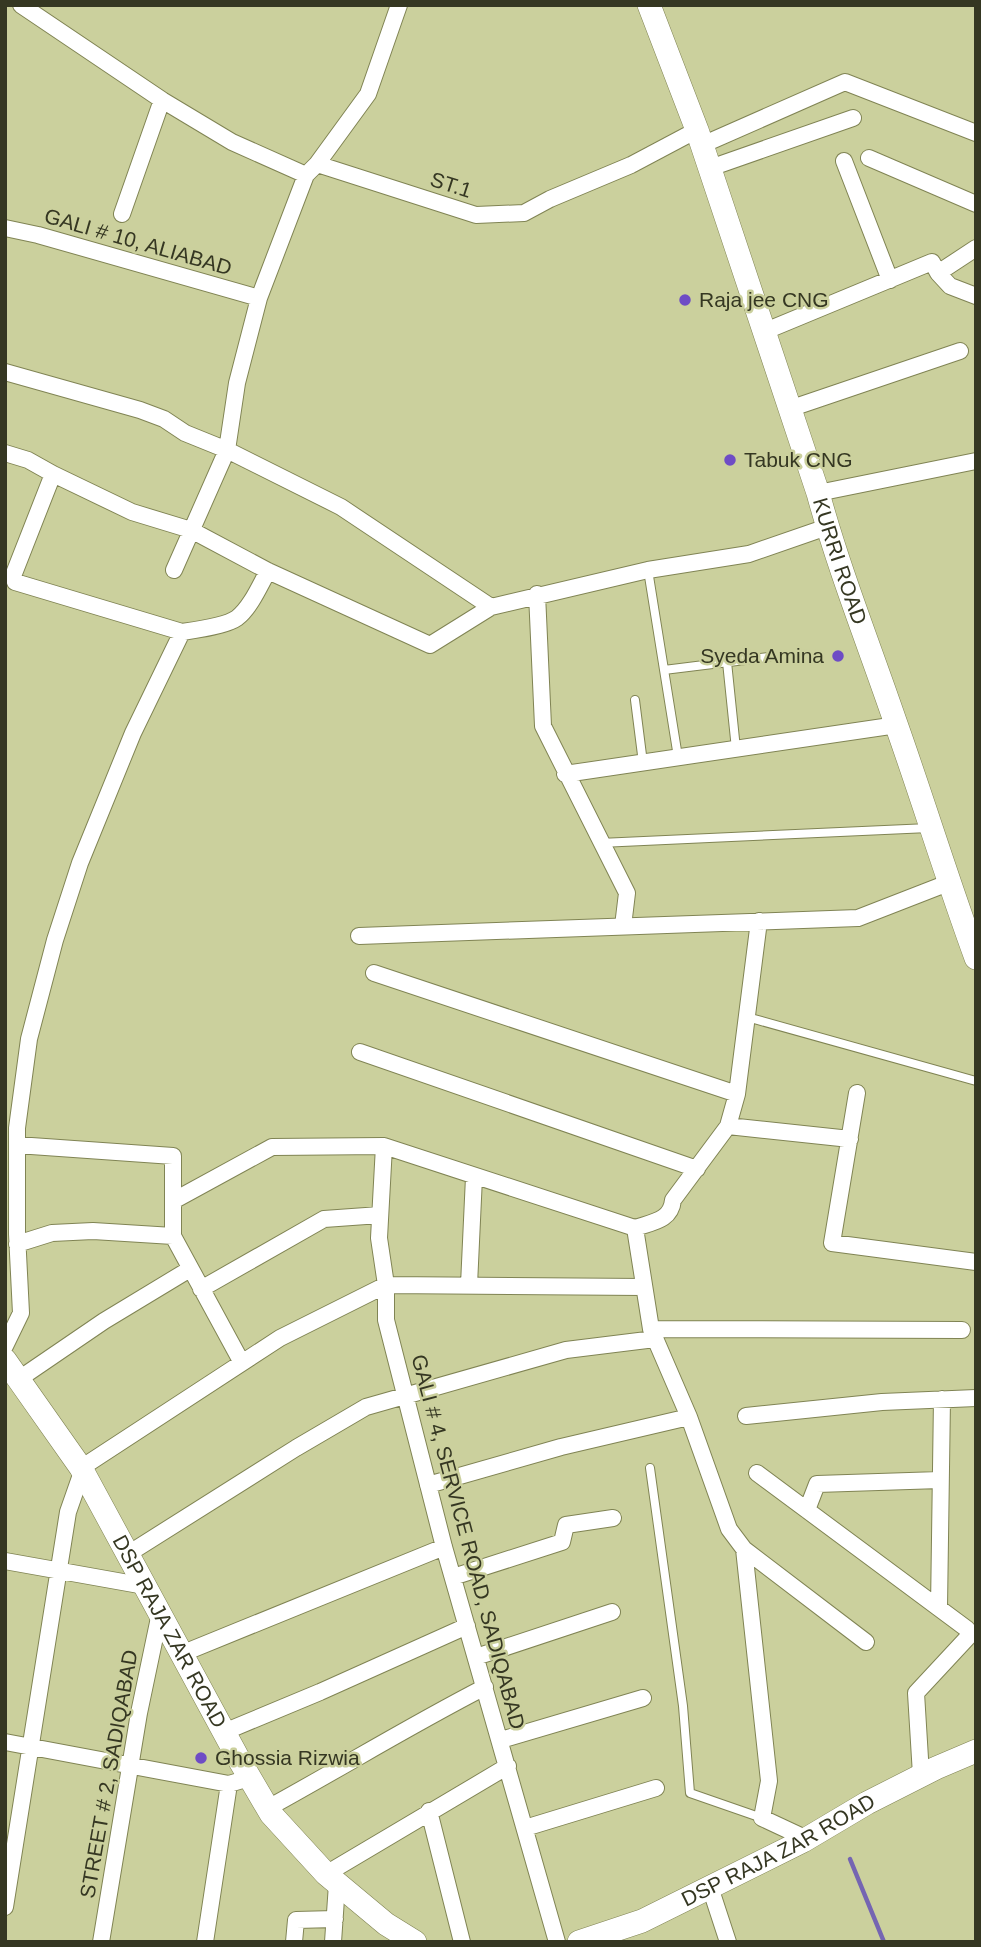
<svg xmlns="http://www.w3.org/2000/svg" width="981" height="1947" font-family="Arial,sans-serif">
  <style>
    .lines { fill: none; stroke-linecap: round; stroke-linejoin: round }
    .stream { stroke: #7565b2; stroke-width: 4.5 }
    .lane-casing { stroke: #808454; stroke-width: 10 }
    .street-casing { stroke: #808454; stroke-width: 18 }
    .secondary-casing { stroke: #808454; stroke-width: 24 }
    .lane { stroke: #fff; stroke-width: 8 }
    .street { stroke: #fff; stroke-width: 16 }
    .secondary { stroke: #fff; stroke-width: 23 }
    .poi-dot { fill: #6e4cc5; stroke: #cbd09d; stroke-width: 2.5 }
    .labels { text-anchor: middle; stroke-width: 5; stroke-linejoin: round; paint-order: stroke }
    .street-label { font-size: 21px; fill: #353722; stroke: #cbd09d }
    .poi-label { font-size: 21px; fill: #353722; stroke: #cbd09d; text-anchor: start }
  </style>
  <rect width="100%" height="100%" fill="#cbd09d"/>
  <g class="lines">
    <path class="stream" d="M850,1859L884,1942"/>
    <g class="lane-casing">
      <path id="lane" d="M648,570L678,757
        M727,662L736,749
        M664,670L769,657
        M635,700L643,763
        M600,843L929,828
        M747,1017L976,1081
        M650,1468L683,1706L690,1793L762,1818"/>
    </g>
    <g class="street-casing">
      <path id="street" d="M21,5L162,100
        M702,145L845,82L976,133
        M869,158L976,204
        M844,161L890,280
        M317,164L368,94L399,5
        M710,168L853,118
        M122,214L162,100L232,142L306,175L317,164L476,215L524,213L550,199L631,165L697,130
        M5,228L38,235L259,298
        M938,273L950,286L976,296
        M763,332L932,262L938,273L976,248
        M5,372L140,410L164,419L185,433L227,450L341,507L491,607
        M789,409L960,351
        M5,453L28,460L53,474
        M818,493L976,461
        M174,570L227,450L237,383L259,298L306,175
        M268,571C260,585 251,607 237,618C226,626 196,630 182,632L15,582L13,576L53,474L132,512L191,530L268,571L430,645L491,607L648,570L749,554L827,527
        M537,594L543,726L627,893L623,926
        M565,774L897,725
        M759,921L737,1094L728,1126L850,1139
        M359,936L858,918L948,883
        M374,973L737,1094
        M360,1052L697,1169
        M857,1093L832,1243L976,1262
        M17,1145L173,1156V1236L242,1363
        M384,1146L379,1238L386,1285V1320L444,1547L557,1942
        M173,1201L272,1147L384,1146L635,1228C652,1222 671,1221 673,1200L728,1126
        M635,1228L651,1329L689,1417
        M17,1244L52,1233L93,1231L173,1236
        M469,1285L474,1177
        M201,1289L324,1219L380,1215
        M651,1329L962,1330
        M5,1346L21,1313L17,1234V1128L29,1039L55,940L80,863L133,733L182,632
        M19,1379L104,1321L190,1269
        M746,1416L882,1402L976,1398
        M81,1468L280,1338L386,1285L644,1287
        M757,1473L967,1629L969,1636L916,1693L921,1775
        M428,1485L561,1447L689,1417L729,1529L744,1549L769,1781L762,1818L807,1839
        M807,1510L817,1484L940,1480
        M744,1549L866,1642
        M128,1554L296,1448L366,1407L566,1350L655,1339
        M5,1561L145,1586
        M453,1577L562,1542L566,1525L613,1518
        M939,1608L942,1399
        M181,1654L444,1547
        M476,1657L612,1612
        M224,1732L320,1692L467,1626
        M501,1740L643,1698
        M5,1742L229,1784L249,1778
        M268,1808C341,1768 411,1725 485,1687
        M429,1811L462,1942
        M525,1828L656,1788
        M326,1874L508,1766
        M710,1887L728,1942
        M5,1907L68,1512L82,1472
        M101,1942L139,1713L160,1613
        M205,1942L229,1784
        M294,1942L296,1920L335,1919
        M333,1942L337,1884"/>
    </g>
    <g class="secondary-casing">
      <g id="secondary">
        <path id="s1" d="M649,5L697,130L818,493C839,570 869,645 895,721C923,800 947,879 976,958"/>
        <path id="s2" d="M5,1360L81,1468L237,1756L271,1814L326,1874L386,1924L415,1942"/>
        <path id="s3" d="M579,1942L642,1921L803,1841L867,1803L936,1768L976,1751"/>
      </g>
    </g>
    <use href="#lane" class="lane"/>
    <use href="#street" class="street"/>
    <use href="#secondary" class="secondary"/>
  </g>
  <g class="poi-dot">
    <circle cx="685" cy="300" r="7"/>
    <circle cx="730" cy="460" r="7"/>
    <circle cx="838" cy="656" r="7"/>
    <circle cx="201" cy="1758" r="7"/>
  </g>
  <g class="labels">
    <g class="street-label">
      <text transform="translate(451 185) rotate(18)" y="7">ST.1</text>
      <text transform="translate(138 242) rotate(16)" y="7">GALI # 10, ALIABAD</text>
      <text dy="7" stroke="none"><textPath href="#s1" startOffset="588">KURRI ROAD</textPath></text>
      <text transform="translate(468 1542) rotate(75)" y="7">GALI # 4, SERVICE ROAD, SADIQABAD</text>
      <text dy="7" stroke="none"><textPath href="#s2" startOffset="318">DSP RAJA ZAR ROAD</textPath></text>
      <text transform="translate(109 1774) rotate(-80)" y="7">STREET # 2, SADIQABAD</text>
      <text dy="7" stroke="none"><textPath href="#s3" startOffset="220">DSP RAJA ZAR ROAD</textPath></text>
    </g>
    <g class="poi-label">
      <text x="699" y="307">Raja jee CNG</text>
      <text x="744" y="467">Tabuk CNG</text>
      <text x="824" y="663" text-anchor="end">Syeda Amina</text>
      <text x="215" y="1765">Ghossia Rizwia</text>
    </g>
  </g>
  <rect width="981" height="1947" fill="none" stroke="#353722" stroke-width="14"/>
</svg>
